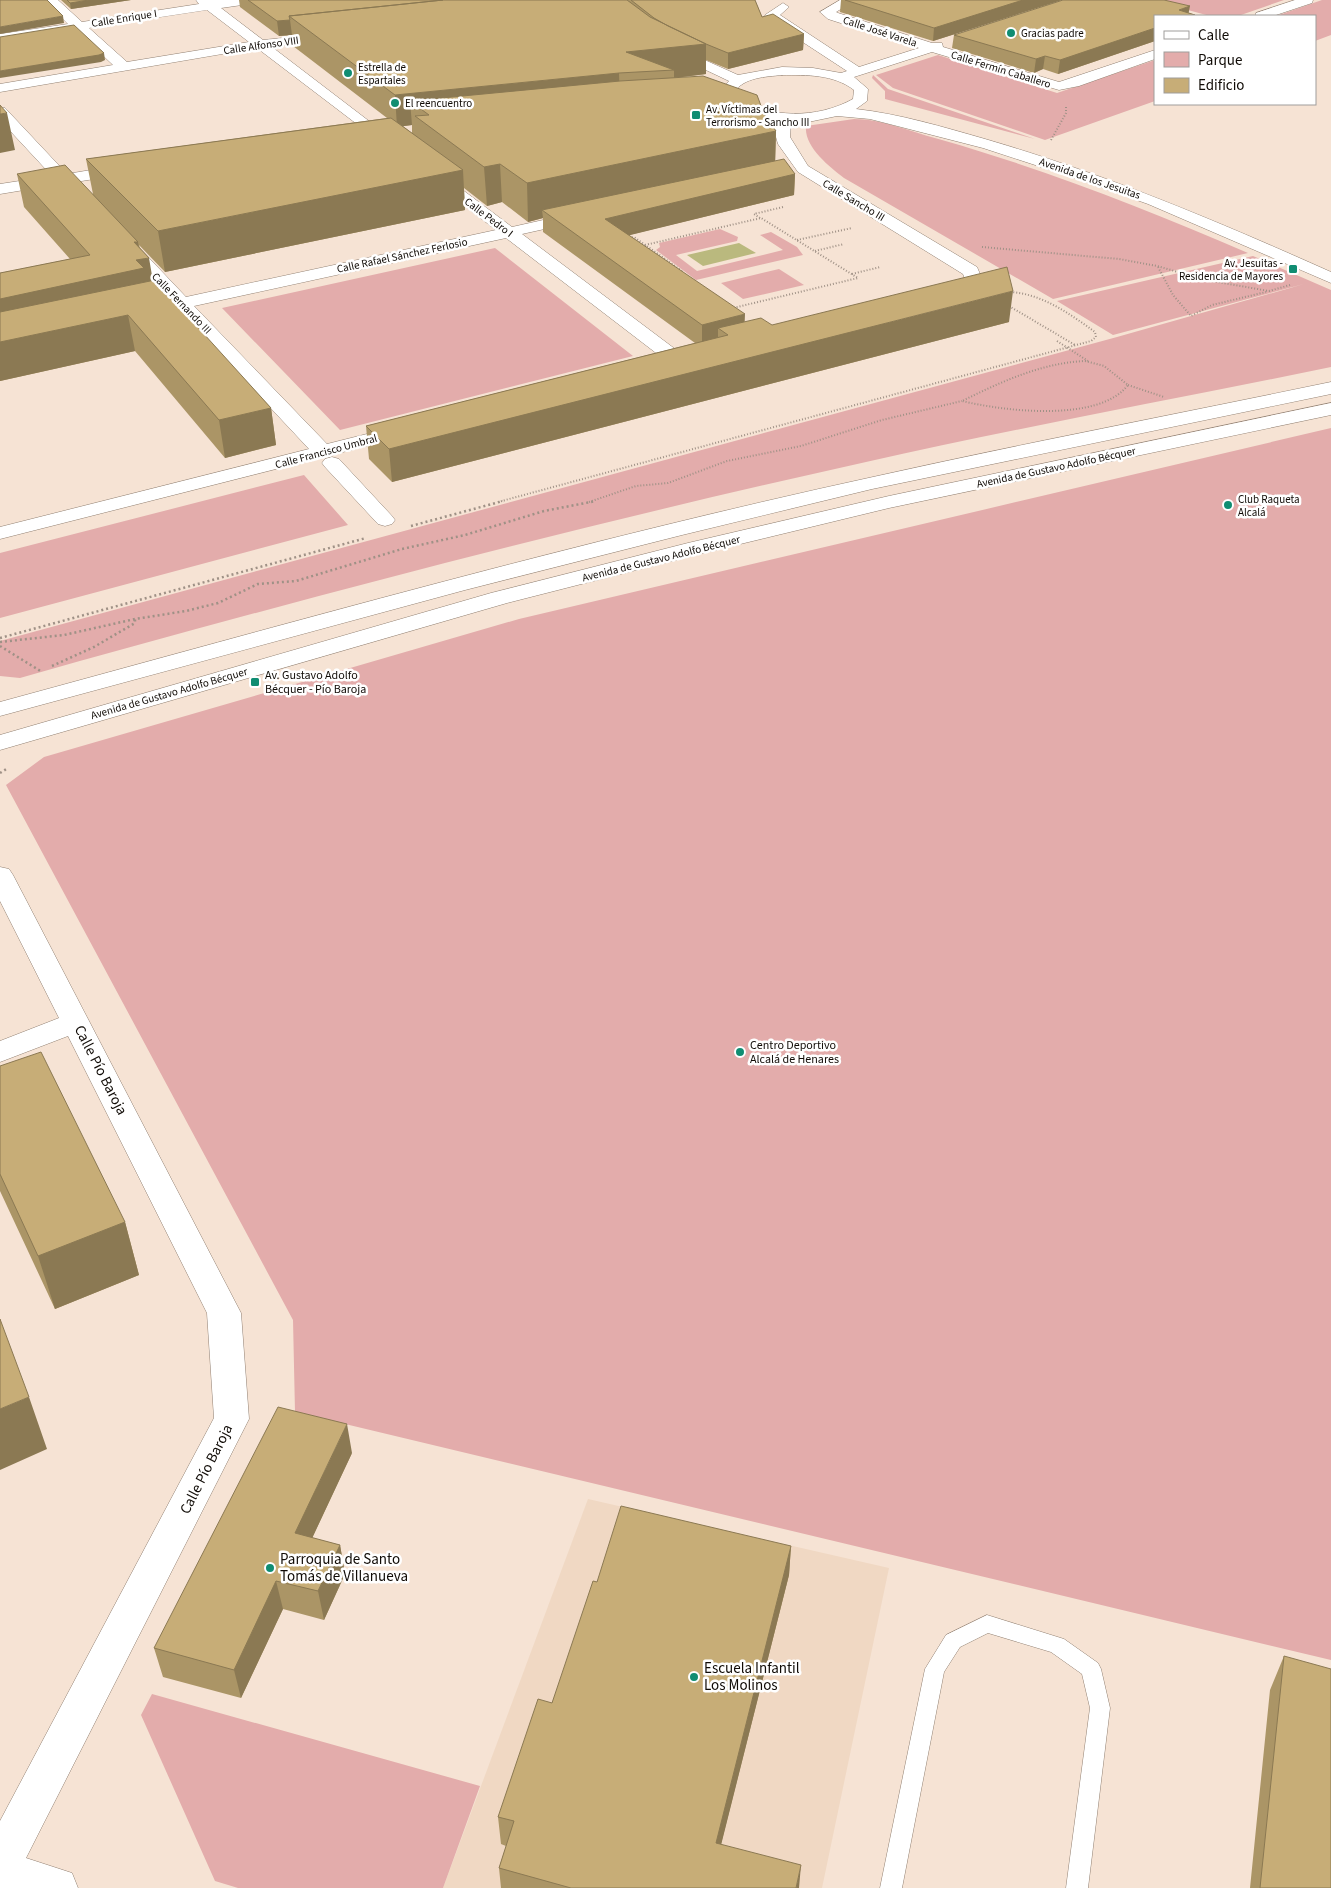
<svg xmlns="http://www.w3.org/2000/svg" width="1331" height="1888" font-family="'Source Sans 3',sans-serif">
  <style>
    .built { fill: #f0d8c3 }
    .green { fill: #e3acab }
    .water { fill: #bab97e }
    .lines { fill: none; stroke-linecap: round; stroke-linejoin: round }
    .lane-casing { stroke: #918072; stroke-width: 1 }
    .street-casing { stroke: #918072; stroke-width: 1 }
    .secondary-casing { stroke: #918072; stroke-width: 1 }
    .path-far1 { stroke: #9f9186; stroke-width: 2; stroke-dasharray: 1 2; stroke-linecap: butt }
    .path { stroke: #9f9186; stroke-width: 2.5; stroke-dasharray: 2 3; stroke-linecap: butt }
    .lane { fill: #fff; fill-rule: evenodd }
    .street { fill: #fff; fill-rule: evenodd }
    .secondary { fill: #fff; fill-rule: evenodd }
    .wall { fill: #ab9566; fill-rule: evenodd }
    .shaded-wall { fill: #8b7953 }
    .building { fill: #c7ad77; stroke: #8b7953 }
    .poi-dot { fill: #108d72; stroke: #fff; stroke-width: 2 }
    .labels { text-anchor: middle; stroke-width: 5; stroke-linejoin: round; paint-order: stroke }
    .far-street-label { font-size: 11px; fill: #100b06; stroke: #fff }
    .far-poi-label { font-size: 11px; fill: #100b06; stroke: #fff; text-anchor: start }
    .poi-label { font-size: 12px; fill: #100b06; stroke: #fff; text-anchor: start }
    .near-street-label { font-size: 15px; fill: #100b06; stroke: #fff }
    .near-poi-label { font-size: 15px; fill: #100b06; stroke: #fff; text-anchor: start }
  </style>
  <rect width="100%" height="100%" fill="#f6e3d4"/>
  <path class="built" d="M588,1499L889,1568L822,1888H443Z"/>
  <path class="green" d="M1151,0H1284L1238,16H1210Z
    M1322,0H1331V35L1315,41V16H1276Z
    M938,55L1057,93L1155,60V101L1045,140L893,88L876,75Z
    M873,75L888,89L1035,139L885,99V91L872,78Z
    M854,119C883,119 914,133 942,140C1047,170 1148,210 1248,253L1053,299L844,178C829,166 804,147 806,126Z
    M720,229L738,237L737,241L676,255L697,271L783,250L760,235L771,232L797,247L803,255L696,280L656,250L660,247L659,243Z
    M495,248L633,356L340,430L222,308Z
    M1253,256L1331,290V367C1176,399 1021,427 866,462C582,525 300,599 20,678L0,676V641L1117,337L1304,284L1113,335L1057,301Z
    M779,269L804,285L743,299L721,283Z
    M1331,428V1660L295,1412L293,1320L6,785L44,757L519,619Z
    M304,475L348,525L0,618V553Z
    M152,1694L480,1786L443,1888H238L215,1881L141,1715Z"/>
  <path class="water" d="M739,243L756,253L703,266L687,255Z"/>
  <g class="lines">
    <g class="lane-casing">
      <path id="lane" d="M987,1615L1064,1639L1098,1663L1101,1669L1110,1708L1088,1888H1066L1090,1708L1082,1674L1051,1652L988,1633L960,1647L944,1672L902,1888H880L925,1669L946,1635Z"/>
    </g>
    <g class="street-casing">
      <path id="street" d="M44,0H58L82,22L199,4L196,0H255L249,4L221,8L263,40L334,33L336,36L329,40L272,47L399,144L392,148L387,147L257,48L0,92V84L113,65L76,30L0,42V34L68,24ZM207,10L249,42L127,62L89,28Z
        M840,0H856L836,12L838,13L932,43H942L943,47L1059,82L1155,50V59L1079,86L1059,90L932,52L854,77L868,89L867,101L856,109C900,114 943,127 985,139C1105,174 1217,221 1331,272V283L1148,204L1078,179L983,148L870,119L837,116L813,121L791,122L790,137L808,166L977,267L983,281C975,293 951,302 938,299L935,295C941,287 957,285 965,279L963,274L798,172L778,144L774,130L776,121C757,118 727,113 720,92L729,81L666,51L673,47L678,48L738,75L782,67L813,68L841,73L847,71L766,18L765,15L783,3L789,7L780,15L859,67L919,48L828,19L820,12ZM782,75C807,75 833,74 854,90L853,99C817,119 769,119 735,96L734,92C745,77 765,77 782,75Z
        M1295,0H1313L1312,3L1273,16H1255L1256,13Z
        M0,107L5,108L67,174L127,164L135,169L127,174L75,182L82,190L74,195L68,193L60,184L0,194V184L52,176L0,120Z
        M435,171L440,173L512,227L579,212L585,214L587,217L585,220L522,234L687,358L689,362L687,366H673L506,238L194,306L327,444L403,425L410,427L413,431L410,435L0,539V527L309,449L178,309L140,317L134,316L131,312L134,308L170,300L120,248L118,244L120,240H132L186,297L496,230L430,179L427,176Z
        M332,457L339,459L392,516L395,520L392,524L385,526L378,524L325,467L322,463L325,459Z
        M0,867L9,869L13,875L241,1313L249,1419L26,1858L72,1873L78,1888H0V1821L214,1418L207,1313L68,1036L0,1062V1041L59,1018L0,901Z"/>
    </g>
    <g class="secondary-casing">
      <path id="secondary" d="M1331,382V394L872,489L682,535L465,590L0,716V702C290,623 579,541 873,477C1025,443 1178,414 1331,382Z
        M1331,403V415L889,508L699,554L507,603L0,750V735L491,593L688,543L889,496Z"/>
    </g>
    <path class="path-far1" d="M1051,140L1066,113V106
      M760,218L754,214L783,207
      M629,238L634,237L682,271
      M797,240L852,228
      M645,245L761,218L858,278L733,308
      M982,247L1119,259L1157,266L1206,280L1269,291L1290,285
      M815,251L844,244
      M1158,267L1173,295L1191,316L1212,305L1266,292
      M852,274L880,267
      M1009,306L1075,345
      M1057,341L1088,361
      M1085,361L1104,366L1128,385C1099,423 1003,411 962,401C1001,382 1041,363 1085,361Z
      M1128,385L1164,397
      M498,502L1091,341L1096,337L1095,332C1070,314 1041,293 1009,292
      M589,502L636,486L668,483L727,461L801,446L882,420L962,401"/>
    <path class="path" d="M411,526L503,501
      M0,638L366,538
      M0,642L64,635L135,619L186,611L218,603L258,584L296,581L402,549L465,535L544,511L596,501
      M0,646L42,672
      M52,666L94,647L135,623V619
      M0,773L8,768"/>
    <use href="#lane" class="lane"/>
    <use href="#street" class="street"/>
    <use href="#secondary" class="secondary"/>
  </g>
  <path class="wall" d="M61,0H131L71,9Z
    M239,0H755L762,17L804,34L803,50L728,69L706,60V74L675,78L764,114L776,131L775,161L795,174L794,195L629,235L744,322L772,325L1009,322L392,482L369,459L366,426L695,343L543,232V218L528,222L502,202L487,206L464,188L465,210L165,272L139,245L153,281L271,408L276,445L225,458L135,351L0,381V273L70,259L24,207L17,174L93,194L86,159L387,118L293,46L292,35L279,36L240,7ZM412,125V133L403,126Z
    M841,0H1062L933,41L840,12Z
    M1189,13L1195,15V16H1155V41L1058,74L1043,69L1034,73L952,48L954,35Z
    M0,1066L125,1222L139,1275L55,1309L0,1191Z
    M352,1453L312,1538L340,1545L345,1574L324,1620L283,1609L241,1698L163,1677L154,1648Z
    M791,1546L789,1575L721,1844L796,1888H501L499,1868L506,1846L501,1844L498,1817L552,1703L597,1582Z
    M1284,1656L1331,1888H1250L1270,1690Z"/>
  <path class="shaded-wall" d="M89,0H131L71,9L70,3Z
    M1023,0H1062L933,41L934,28Z
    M1190,6L1188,16L1179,10Z
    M63,16L64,23L0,34V27Z
    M290,20L292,35L279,36L277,21Z
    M1155,28V41L1058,74L1060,60Z
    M804,34L803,50L728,69V53Z
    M706,44V74L674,78V70L626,52Z
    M104,53L105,60L101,62L0,78V71Z
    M1045,56L1043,69L1034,73L1036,59Z
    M619,73L620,104L410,101L412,125L397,127L395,95Z
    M7,113L15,150L0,153V114Z
    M776,131L775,168L542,210L543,218L528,222L527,183Z
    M500,164L502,202L487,206L484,167Z
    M463,170L465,210L165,272L158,231Z
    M795,174L794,195L606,241L605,219Z
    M134,242H138L141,259L149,258L155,293L0,336V299L136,260Z
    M1013,291L1009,322L392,482L389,449Z
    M745,314L744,338L718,328V344L702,348V325Z
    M128,315L135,351L0,381V342Z
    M271,408L276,445L225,458L219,420Z
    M125,1222L139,1275L55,1309L38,1256Z
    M29,1397L47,1449L0,1470V1409Z
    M347,1424L352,1453L301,1562L295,1533Z
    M340,1545L345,1574L324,1620L318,1591Z
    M791,1546L789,1575L715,1869L716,1843Z
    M276,1581L283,1609L241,1698L234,1670Z
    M801,1865L799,1888H796Z"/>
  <path class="building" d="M0,0H47L63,16L0,27Z
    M67,0H89L70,3Z
    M248,0H443L289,16L290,20L277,21Z
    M443,0H627L650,17L706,44L626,52L674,70L619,73L395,95L289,16Z
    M631,0H755L762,17L773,14L804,34L728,53L706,44L668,26L654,18Z
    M845,0H1023L934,28Z
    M1063,0H1164L1190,6L1179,10L1195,15L1190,16H1155V28L1060,60L1045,56L1036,59L954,35Z
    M74,25L104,53L99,55L0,71V37Z
    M703,76L757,95L764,114L776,131L527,183L500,164L484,167L415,116L429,115L410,101L620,81Z
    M0,105L7,113L0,114Z
    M391,118L463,170L158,231L86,159Z
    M784,159L795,174L605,219L745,314L702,325L542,210Z
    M65,165L138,242H134L149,258L136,260L144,268L0,299V273L90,255L17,174Z
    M1007,267L1013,291L389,449L366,426L728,335L718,328L761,318L772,325Z
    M155,280L271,408L219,420L128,315L0,342V312Z
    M41,1052L125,1222L38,1256L0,1174V1066Z
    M0,1319L29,1397L0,1409Z
    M278,1407L347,1424L295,1533L340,1545L318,1591L276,1581L234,1670L154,1648Z
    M621,1506L791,1546L716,1843L801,1865L796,1888H571L499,1868L514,1821L498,1817L538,1699L552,1703L593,1581L597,1582Z
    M1284,1656L1331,1669V1888H1260Z"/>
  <g class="poi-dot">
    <circle cx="1011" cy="33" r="5"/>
    <circle cx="348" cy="73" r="5"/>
    <circle cx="395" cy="103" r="5"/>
    <rect x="691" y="110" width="10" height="10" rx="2.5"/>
    <rect x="1288" y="264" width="10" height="10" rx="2.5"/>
    <circle cx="1228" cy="505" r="5"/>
    <rect x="250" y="677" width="10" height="10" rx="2.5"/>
    <circle cx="740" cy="1052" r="5"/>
    <circle cx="270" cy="1568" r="5"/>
    <circle cx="694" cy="1677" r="5"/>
  </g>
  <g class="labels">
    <g class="far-street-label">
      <text transform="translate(124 18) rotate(-9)" y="4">Calle Enrique I</text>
      <text transform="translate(880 31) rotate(18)" y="4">Calle José Varela</text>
      <text transform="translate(261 45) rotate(-8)" y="4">Calle Alfonso VIII</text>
      <text transform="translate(1001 69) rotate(17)" y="4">Calle Fermín Caballero</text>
      <text transform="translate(1090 178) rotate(19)" y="4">Avenida de los Jesuitas</text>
      <text transform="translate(854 200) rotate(31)" y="4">Calle Sancho III</text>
      <text transform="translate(489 217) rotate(37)" y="4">Calle Pedro I</text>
      <text transform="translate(402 255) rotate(-12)" y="4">Calle Rafael Sánchez Ferlosio</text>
      <text transform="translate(182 303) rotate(46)" y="4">Calle Fernando III</text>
      <text transform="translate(326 451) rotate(-15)" y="4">Calle Francisco Umbral</text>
      <text transform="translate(1056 467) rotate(-12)" y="4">Avenida de Gustavo Adolfo Bécquer</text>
      <text transform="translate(661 558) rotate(-14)" y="4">Avenida de Gustavo Adolfo Bécquer</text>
      <text transform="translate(169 693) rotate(-16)" y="4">Avenida de Gustavo Adolfo Bécquer</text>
    </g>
    <g class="far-poi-label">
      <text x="1021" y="37">Gracias padre</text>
      <text x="358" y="71">Estrella de<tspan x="358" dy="13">Espartales</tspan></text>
      <text x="405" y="107">El reencuentro</text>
      <text x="706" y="113">Av. Víctimas del<tspan x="706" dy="13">Terrorismo - Sancho III</tspan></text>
      <text x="1283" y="267" text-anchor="end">Av. Jesuitas -<tspan x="1283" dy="13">Residencia de Mayores</tspan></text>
      <text x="1238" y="503">Club Raqueta<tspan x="1238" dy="13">Alcalá</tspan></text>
    </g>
    <g class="poi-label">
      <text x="265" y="679">Av. Gustavo Adolfo<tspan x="265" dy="14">Bécquer - Pío Baroja</tspan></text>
      <text x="750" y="1049">Centro Deportivo<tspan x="750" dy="14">Alcalá de Henares</tspan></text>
    </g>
    <g class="near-street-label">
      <text transform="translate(101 1070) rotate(63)" y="5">Calle Pío Baroja</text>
      <text transform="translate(206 1469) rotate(-63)" y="5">Calle Pío Baroja</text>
    </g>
    <g class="near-poi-label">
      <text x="280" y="1564">Parroquia de Santo<tspan x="280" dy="17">Tomás de Villanueva</tspan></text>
      <text x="704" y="1673">Escuela Infantil<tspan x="704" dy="17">Los Molinos</tspan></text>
    </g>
  </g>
  <rect x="1154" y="15" width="162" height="90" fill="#ffffff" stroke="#9f9d9b"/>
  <rect x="1164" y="31" width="25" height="8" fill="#ffffff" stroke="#9f9d9b"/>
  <text x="1198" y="40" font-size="15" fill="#100b06">Calle</text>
  <rect x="1164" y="52" width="25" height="15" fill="#e3acab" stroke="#9f9d9b"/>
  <text x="1198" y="65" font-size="15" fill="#100b06">Parque</text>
  <rect x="1164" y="78" width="25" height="15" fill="#c7ad77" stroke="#9f9d9b"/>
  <text x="1198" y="90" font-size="15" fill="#100b06">Edificio</text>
</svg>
